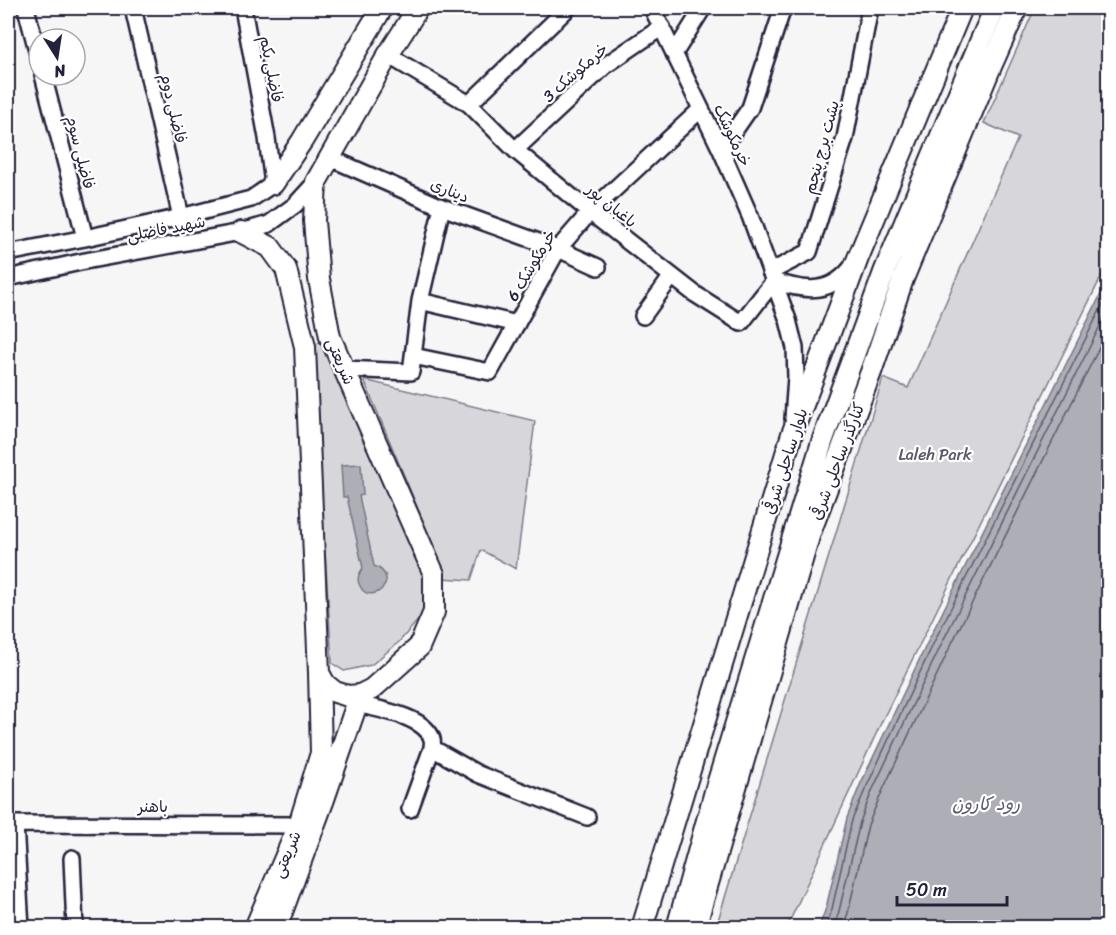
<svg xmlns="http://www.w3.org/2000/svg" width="1116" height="935" font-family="Sriracha,'Playpen Sans Arabic',sans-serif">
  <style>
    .green { fill: #d7d7db; stroke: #7c7c8b; stroke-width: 1.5 }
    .water { fill: #aeaeb7; stroke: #767685; stroke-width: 1.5 }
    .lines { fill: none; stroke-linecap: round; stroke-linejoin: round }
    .shore { stroke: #5a5a6d; stroke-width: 1.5 }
    .street-casing { stroke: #22223b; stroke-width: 20 }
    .secondary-casing { stroke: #22223b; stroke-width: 24 }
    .street { stroke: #fff; stroke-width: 15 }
    .secondary { stroke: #fff; stroke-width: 20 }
    .labels { text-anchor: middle; stroke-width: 4.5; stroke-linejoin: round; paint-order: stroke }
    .street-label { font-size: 16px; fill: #22223b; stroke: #fff }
    .park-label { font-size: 16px; fill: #58586b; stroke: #fff }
    .water-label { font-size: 18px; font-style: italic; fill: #5a5a6d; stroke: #fff }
  </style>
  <rect width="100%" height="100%" fill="#f6f6f7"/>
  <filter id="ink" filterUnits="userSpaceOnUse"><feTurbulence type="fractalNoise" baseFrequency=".0167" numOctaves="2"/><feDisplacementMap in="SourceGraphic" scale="12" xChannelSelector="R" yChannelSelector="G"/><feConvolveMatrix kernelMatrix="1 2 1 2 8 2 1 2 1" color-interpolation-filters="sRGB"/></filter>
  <g filter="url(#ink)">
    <path class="green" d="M1035,8H1108V263L882,721L787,927H716L883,378L908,388L1018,138L984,123Z
      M324,341L426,573L427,610L399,642L371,665L344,671L332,663L312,345Z
      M364,380L535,421L516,569L481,550L471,580L442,578L439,559Z"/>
    <path class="water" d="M1108,280V927H819L826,908L847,818L860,785L930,637Z
      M361,464L363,495L359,496L374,566C404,578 370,608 360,586C356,579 359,574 363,568L347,497H343L341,465Z"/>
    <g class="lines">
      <path class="shore" d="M826,928L832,909L852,820L866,788L935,640L1108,294
        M834,928L839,911L860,822L872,791L942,643L1108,310
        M843,928L848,913L868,825L881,794L950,647L1108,330"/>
      <g class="street-casing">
        <path id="street" d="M26,8L39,58
          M133,8L181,217
          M652,8L721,150L750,216L788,320L795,348L796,377L793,419
          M674,54L703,8
          M388,55L469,104L515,150L590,212L695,294L741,323L774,281
          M43,75L85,238
          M469,104L568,8
          M515,150L606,65L662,27
          M721,150L750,108L781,14
          M330,158L442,207L558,249L598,267
          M8,253L85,238L181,217L251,199L273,184L267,138L243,8
          M770,272L809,252L845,138L870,8
          M8,278L85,261L241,232L269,224L295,205L316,182
          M774,281C806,292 832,295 854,264
          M420,301L517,324
          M643,316L672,276
          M413,356L490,372L558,249L590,212L701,109
          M344,369L411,372L420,301L442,207
          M357,704C377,709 425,716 432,739C433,742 432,745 432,748L478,774L587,817
          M410,809L432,748
          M8,824L299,825
          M15,824L21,928
          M72,858L75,928"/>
      </g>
      <g class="secondary-casing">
        <path id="secondary" d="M273,184L302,141L382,8
          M241,232L270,247L286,269L305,347L319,673L325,684L335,692L348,696L360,695L372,689L419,647L434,612V574L330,337L319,279L314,221L316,182L388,55L418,8
          M255,928L299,825L321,753L319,673
          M276,928L324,799L360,695
          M642,928L792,434L858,258L962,8
          M677,928L716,788L822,442L885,270L980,42L995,8
          M695,928L810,533L871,372L903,279L989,71L1017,8"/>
      </g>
      <use href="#street" class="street"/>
      <use href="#secondary" class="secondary"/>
    </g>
  </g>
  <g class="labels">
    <g class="street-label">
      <text transform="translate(272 69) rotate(79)" y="6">فاضلی یکم</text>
      <text transform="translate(575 72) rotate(-41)" y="6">خرمکوشک 3</text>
      <text transform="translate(174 108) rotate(77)" y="6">فاضلی دوم</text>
      <text transform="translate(733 135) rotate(65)" y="6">خرمکوشک</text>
      <text transform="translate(821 147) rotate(-75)" y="6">پشت برج پنجم</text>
      <text transform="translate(81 152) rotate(76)" y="6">فاضلی سوم</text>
      <text transform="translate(450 190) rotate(22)" y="6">دیناری</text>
      <text transform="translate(612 205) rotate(39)" y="6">باغبان پور</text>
      <text transform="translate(166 228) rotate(-11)" y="6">شهید فاضلی</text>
      <text transform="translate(531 265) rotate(-59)" y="6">خرمکوشک 6</text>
      <text transform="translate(341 361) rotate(67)" y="6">شریعتی</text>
      <text transform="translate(785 461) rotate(-72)" y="6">بلوار ساحلی شرقی</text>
      <text transform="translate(837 461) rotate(-69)" y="6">کنارگذر ساحلی شرقی</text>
      <text x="153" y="812">باهنر</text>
      <text transform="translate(286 854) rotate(-67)" y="6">شریعتی</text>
    </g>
    <g class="park-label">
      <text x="935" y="460">Laleh Park</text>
    </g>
    <g class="water-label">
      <text x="986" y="810">رود کارون</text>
    </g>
  </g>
  <rect width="1116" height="935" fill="none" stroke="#fff" stroke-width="30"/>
  <rect x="15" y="15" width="1086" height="905" fill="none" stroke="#22223b" stroke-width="2" filter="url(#ink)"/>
  <g transform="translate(57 57) rotate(168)"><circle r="28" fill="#ffffff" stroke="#a7a7b1" stroke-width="1.5"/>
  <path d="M0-4.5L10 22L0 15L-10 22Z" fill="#22223b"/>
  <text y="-9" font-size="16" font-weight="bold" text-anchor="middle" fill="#22223b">N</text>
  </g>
  <path d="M897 896v9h110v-9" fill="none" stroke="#22223b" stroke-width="3"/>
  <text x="906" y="896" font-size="18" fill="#22223b" stroke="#ffffff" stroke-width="4.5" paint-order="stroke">50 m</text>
</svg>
